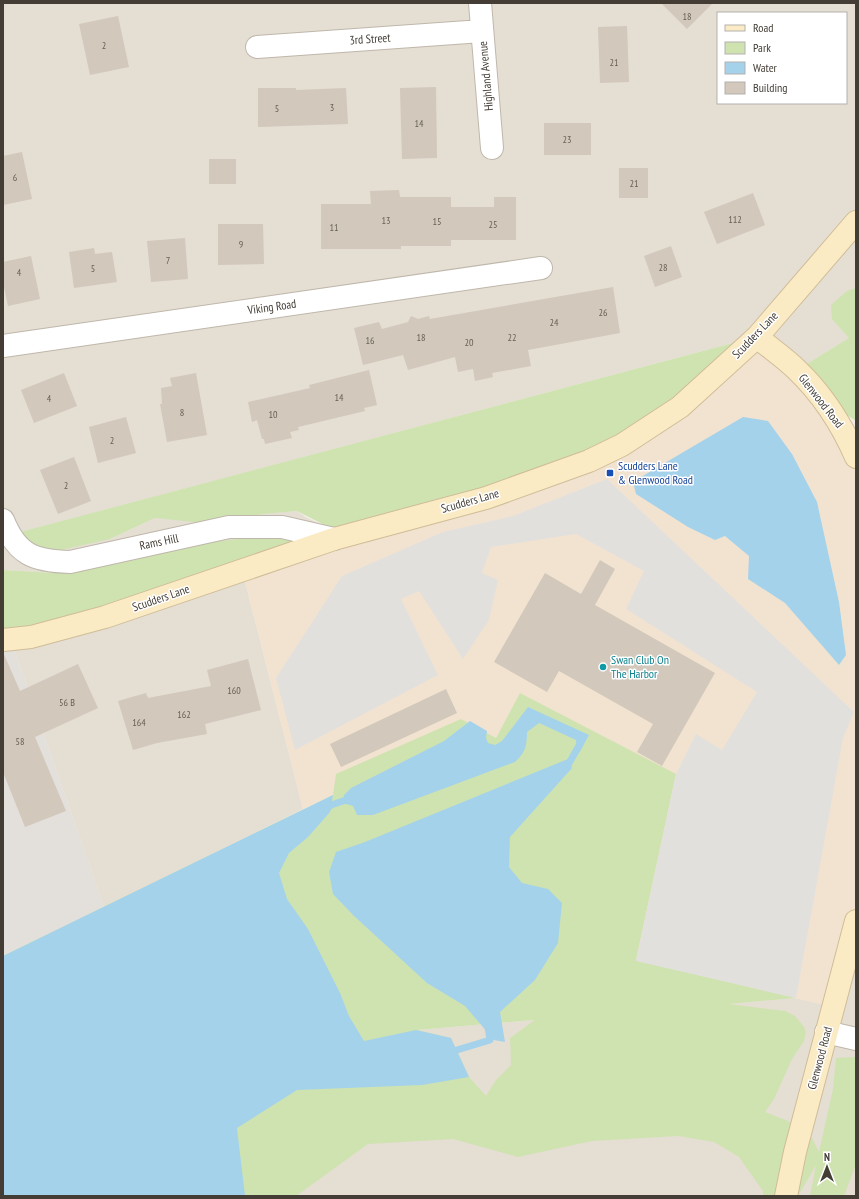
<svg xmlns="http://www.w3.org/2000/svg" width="859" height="1199" font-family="'PT Sans Narrow',sans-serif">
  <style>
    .residential { fill: #e5ded3; fill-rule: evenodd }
    .commercial { fill: #f2e3d1 }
    .industrial { fill: #e3dfda }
    .green { fill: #cfe3b0; fill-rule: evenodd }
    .parking { fill: #e2e0dd }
    .water { fill: #a4d2eb }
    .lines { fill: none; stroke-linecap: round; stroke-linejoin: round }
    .stream { stroke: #a4d2eb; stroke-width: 7 }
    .building { fill: #d2c8bb }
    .street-casing { stroke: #bfb7ab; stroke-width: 24 }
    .secondary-casing { stroke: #cfbd97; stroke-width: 24 }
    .street { stroke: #fff; stroke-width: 22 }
    .secondary { stroke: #fbebc5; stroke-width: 22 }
    .transit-dot { fill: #1a4fb4; stroke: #fff; stroke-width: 1.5 }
    .culture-dot { fill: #0f9aa8; stroke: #fff; stroke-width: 1.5 }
    .labels { text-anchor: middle; stroke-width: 3; stroke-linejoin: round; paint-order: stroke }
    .number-label { font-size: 10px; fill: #676056 }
    .street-label { font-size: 12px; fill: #433d35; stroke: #fff }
    .transit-label { font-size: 12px; fill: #164399; stroke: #fff; text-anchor: start }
    .culture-label { font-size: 12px; fill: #0d838f; stroke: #fff; text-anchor: start }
  </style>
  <rect width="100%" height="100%" fill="#f1ede5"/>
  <path class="residential" d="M3,3H856V334L797,370L753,341L733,343L10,535L110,539L155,518L180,519L297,511L307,518L343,534L133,555L55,573L3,570ZM718,13H846V103H718Z
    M242,570L303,809L104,907L11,640Z
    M856,920V1196H245L416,1030L796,998L833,1007Z"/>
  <path class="commercial" d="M757,337L797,370L856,457V920L833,1007L636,961L521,693L496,738L333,795L303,809L242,570Z"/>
  <path class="industrial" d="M3,640H11L104,907L3,956Z"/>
  <path class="green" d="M856,288V421L822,398L797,370L849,338L832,319L831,305L847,291Z
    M753,341L680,407L622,445L589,461L486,498L334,539L105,617L31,637L3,640V570L55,573L133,555L211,542L265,536L316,543L342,534L297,511L263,514L214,524L155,518L110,539L61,550L29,546L9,535L733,343Z
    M520,693L676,774L636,960L796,998L729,1004L785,1011L795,1016L804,1027L806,1032L804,1041L792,1059L774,1099L765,1112L788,1121L812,1138L819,1152L833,1089L836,1058L856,1057V1164L844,1196H810L816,1165L798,1196H763V1191L739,1157L714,1142L678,1136L592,1141L518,1157L453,1139L368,1144L296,1196H125L3,956L333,795L336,774L461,719L496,738ZM535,1020L510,1038L511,1065L496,1080L486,1096L469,1077L451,1038L417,1030Z"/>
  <path class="parking" d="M607,479L854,712L843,738L796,998L636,961L676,774L696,734L722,750L757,692L626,609L644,571L576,534L491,547L482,573L498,580L489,620L463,659L419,591L401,599L438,675L295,750L276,678L342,576L443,532L513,516Z"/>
  <path class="water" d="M743,417L768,421L792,454L817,502L839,602L846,655L839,665L785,603L748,579L749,556L725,536L715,540L688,527L636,494L634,486L641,477Z
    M528,707L589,735L579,753L577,752L576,740L539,723L527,732C527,746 525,753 515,762L373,815H357L353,806L343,803L344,795L351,788L444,741L470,721L487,731L486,738L488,743L495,745L502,741Z
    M568,759L572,768L510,837L509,867L522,883L548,889L562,903L558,943L535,980L500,1012L505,1042L494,1040L465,1006L427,983L353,915L333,894L329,872L336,852L365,842Z
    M333,795L330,812L308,837L289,853L279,873L287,899L308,929L340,993L349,1016L364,1041L416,1030L451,1038L469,1077L422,1085L297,1090L237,1128L245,1196H3V956Z"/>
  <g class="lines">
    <path class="stream" d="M564,769L568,765L580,744
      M324,811L331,805L352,798
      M457,1050L490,1040L488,1027"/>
  </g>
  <path class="building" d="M661,3H713L687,29Z
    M118,16L129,67L90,75L79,24Z
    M627,26L629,82L600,83L598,27Z
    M436,87L437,158L402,159L400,88Z
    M258,88H296V90L346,88L348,124L258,127Z
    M544,123H591V155H544Z
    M22,152L32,199L3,205V156Z
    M209,159H236V184H209Z
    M619,168H648V198H619Z
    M399,190L400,197H451V207H494V197H516V240H451V246H401V249H321V204H371L370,191Z
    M753,193L765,225L717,244L704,212Z
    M218,224H263L264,264L218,265Z
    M185,238L188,279L151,282L147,241Z
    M671,246L682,277L655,287L644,256Z
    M94,248L95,254L112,252L117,282L74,288L69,252Z
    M31,256L40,299L8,306L3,282V262Z
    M613,287L620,333L528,350L531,366L492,373L493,377L475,381L473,369L458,372L455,357L408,370L403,355L363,365L354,328L379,322L382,329L408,322L411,316L418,319L429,316L430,319Z
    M369,370L377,405L364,408L365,411L298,427L299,430L290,432L292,438L265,444L264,439H262L257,420L252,422L248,402L310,388L309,385Z
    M64,373L77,406L34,423L21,390Z
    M196,373L207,435L167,442L160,404H162L161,388L172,386L170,378Z
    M126,417L136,453L98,463L89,427Z
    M74,457L91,501L58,514L40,470Z
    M600,560L615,569L595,605L715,673L662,766L637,752L653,724L559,671L547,692L494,662L545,573L581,594Z
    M3,652L20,691L78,664L98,708L35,737L66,811L25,827L3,772Z
    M248,659L261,710L205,724L207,734L157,743L133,750L118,701L146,693L148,698L211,686L207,670Z
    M446,689L457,713L341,767L330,744Z"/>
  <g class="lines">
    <g class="street-casing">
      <path id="street" d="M480,3L492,148
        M257,47L482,31
        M3,346L541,268
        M3,520C17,555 34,561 70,562L229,527H282L334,539
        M826,1032L856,1039"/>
    </g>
    <g class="secondary-casing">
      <path id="secondary" d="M757,337C770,348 785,358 797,370C823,395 842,425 856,457
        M3,640L31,637L105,617L334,539L486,498L589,461L622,445L680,407L757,337L856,222
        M786,1196L795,1152L856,921"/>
    </g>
    <use href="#street" class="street"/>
    <use href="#secondary" class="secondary"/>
  </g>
  <rect class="transit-dot" x="606" y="469" width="8" height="8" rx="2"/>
  <circle class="culture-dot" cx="603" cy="667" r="4"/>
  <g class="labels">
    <g class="number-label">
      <text x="687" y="20">18</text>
      <text x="104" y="49">2</text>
      <text x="614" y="66">21</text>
      <text x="332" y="111">3</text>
      <text x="277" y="112">5</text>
      <text x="419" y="127">14</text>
      <text x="567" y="143">23</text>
      <text x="15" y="181">6</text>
      <text x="634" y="187">21</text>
      <text x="735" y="223">112</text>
      <text x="386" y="224">13</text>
      <text x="437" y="225">15</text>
      <text x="493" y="228">25</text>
      <text x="334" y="231">11</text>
      <text x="241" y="248">9</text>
      <text x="168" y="264">7</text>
      <text x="663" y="271">28</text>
      <text x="93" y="272">5</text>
      <text x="19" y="276">4</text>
      <text x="603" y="316">26</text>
      <text x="554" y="326">24</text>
      <text x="421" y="341">18</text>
      <text x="512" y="341">22</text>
      <text x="370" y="344">16</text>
      <text x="469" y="346">20</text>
      <text x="339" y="401">14</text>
      <text x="49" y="402">4</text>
      <text x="182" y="416">8</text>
      <text x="273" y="418">10</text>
      <text x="112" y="444">2</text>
      <text x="66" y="489">2</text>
      <text x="234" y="694">160</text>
      <text x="67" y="706">56 B</text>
      <text x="184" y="718">162</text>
      <text x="139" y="726">164</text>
      <text x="20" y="745">58</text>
    </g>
    <g class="street-label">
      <text transform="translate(370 39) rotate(-4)" y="4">3rd Street</text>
      <text transform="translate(486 76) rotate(-95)" y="4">Highland Avenue</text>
      <text transform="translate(272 307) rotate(-8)" y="4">Viking Road</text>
      <text transform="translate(755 335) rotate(-46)" y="4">Scudders Lane</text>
      <text transform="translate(821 401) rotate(52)" y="4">Glenwood Road</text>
      <text transform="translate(470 501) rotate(-16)" y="4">Scudders Lane</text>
      <text transform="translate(159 542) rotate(-12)" y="4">Rams Hill</text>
      <text transform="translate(161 598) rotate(-19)" y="4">Scudders Lane</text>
      <text transform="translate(820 1058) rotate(-75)" y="4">Glenwood Road</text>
    </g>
    <g class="transit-label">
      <text x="618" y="470">Scudders Lane<tspan x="618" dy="14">&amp; Glenwood Road</tspan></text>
    </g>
    <g class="culture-label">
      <text x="611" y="664">Swan Club On<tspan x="611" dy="14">The Harbor</tspan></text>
    </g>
  </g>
  <rect width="859" height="1199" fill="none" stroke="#433d35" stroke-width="8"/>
  <rect x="717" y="12" width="130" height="92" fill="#ffffff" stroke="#b4b1ae"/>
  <rect x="725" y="25" width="20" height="6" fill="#fbebc5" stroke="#b4b1ae"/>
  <text x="753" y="32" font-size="12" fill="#433d35">Road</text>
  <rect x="725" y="42" width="20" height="12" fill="#cfe3b0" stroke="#b4b1ae"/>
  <text x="753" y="52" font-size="12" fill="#433d35">Park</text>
  <rect x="725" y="62" width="20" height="12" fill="#a4d2eb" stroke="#b4b1ae"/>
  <text x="753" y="72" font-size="12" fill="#433d35">Water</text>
  <rect x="725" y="82" width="20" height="12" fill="#d2c8bb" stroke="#b4b1ae"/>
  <text x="753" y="92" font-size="12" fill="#433d35">Building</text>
  <g transform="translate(827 1167)" stroke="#ffffff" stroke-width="3" paint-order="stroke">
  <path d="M0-3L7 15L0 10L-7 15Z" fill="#433d35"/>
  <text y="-6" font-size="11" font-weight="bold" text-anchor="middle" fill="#433d35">N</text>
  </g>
</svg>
